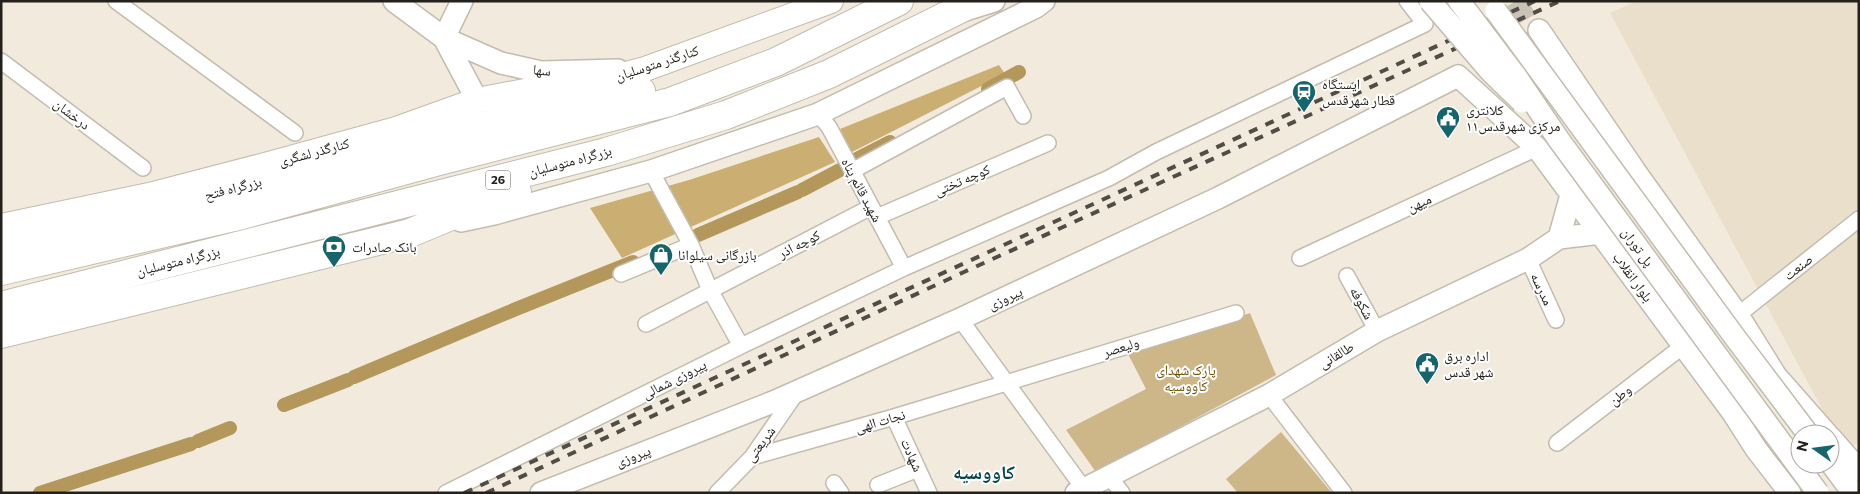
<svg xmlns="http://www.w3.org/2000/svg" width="1860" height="494" font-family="Commissioner,'Noto Naskh Arabic',sans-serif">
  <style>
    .built { fill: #eadfca }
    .green { fill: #cdb789 }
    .forest { fill: #cbaf72 }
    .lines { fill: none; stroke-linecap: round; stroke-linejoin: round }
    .canal { stroke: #b4985b; stroke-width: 14 }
    .secondary-tunnel { stroke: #c9c3b6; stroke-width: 21; stroke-dasharray: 21 11; stroke-linecap: butt }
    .street-casing { stroke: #c3bcae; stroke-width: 18 }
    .secondary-casing { stroke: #c3bcae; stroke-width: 24 }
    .primary-casing { stroke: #c3bcae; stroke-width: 26 }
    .highway-casing { stroke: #c3bcae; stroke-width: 30 }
    .street { stroke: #fff; stroke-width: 15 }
    .secondary { stroke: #fff; stroke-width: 21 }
    .primary { stroke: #fff; stroke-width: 24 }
    .highway { stroke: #fff; stroke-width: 28 }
    .rail { stroke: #514d46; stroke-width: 4; stroke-dasharray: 9 9; stroke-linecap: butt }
    .secondary-bridge-casing { stroke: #c3bcae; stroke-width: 24; stroke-linecap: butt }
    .secondary-bridge { stroke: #fff; stroke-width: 21 }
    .labels { text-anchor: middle; stroke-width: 4; stroke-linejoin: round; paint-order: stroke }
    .shield { fill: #fff; stroke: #666460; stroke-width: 1 }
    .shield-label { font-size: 12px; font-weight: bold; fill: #24211c }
    .street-label { font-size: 14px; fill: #24211c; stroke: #fff }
    .poi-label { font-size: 14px; fill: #24211c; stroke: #fff; text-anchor: start }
    .park-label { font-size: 14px; fill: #6c5000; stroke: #fff }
    .district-label { font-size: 19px; font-weight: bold; fill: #03454c; stroke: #fff }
  </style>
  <rect width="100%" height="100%" fill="#f2ebdd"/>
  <path class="built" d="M1637,1H1859V442L1845,452L1610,13Z"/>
  <path class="green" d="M1250,313L1276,375L1096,472L1066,430L1146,389L1128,354Z
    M1281,432L1332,493H1238L1226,479Z"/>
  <path class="forest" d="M999,65L1005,74L852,152L840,129Z
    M819,137L835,162L622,258L590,208L689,180Z"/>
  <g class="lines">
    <path class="canal" d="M988,89L1019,72
      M853,161L890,142
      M802,190L840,170
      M698,235L798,192
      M354,377L516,309L633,262
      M284,405L348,380
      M198,441L230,428
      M40,493L191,444"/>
    <path class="secondary-tunnel" d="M1516,1L1534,32"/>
    <g class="street-casing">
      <path id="street" d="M116,1L295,133
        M1,61L143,168
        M818,114L829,127L904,268
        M651,171L691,245L710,290L741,346
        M852,171L1007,87L1023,116
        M877,217L1048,143
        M1300,258L1537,148
        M1528,259L1556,320
        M621,274L691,245
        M1347,276L1377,331
        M1738,315L1859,219
        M960,319L1084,489
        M646,324L871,207
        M1269,395L1344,493
        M894,417L929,493
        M1557,443L1683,346
        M752,457L894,417L1236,313
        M1109,476L1122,493
        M834,483L841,493
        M878,485L918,469
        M446,493L741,346L904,268L1109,178L1156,152L1425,24L1407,1
        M717,493L752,457L797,392"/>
    </g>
    <g class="secondary-casing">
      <path id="secondary" d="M394,1L444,38L501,63L541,72L618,70
        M962,11L994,1
        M1539,30L1635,171L1738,315L1776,376L1827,434
        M444,38L477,100
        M444,38L462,1
        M461,221L494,214L651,171L818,114L1036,7L1044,1
        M1559,238L1571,195
        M1830,437L1859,470
        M1830,462L1853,493
        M541,493L773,402L960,319L1218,198L1458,76L1537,148L1733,413L1756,449L1790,493
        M1076,493L1269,395L1377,331L1528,259L1559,238L1601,233"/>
    </g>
    <g class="primary-casing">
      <path id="primary" d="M1,226L149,195L261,166L396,129L477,100L546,87L595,82L645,69L831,1"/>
    </g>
    <g class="highway-casing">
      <path id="highway" d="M1,248L465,129L641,91
        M1,271L242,215L439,161L670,102L776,62L899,1
        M1,306L606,152L726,115L829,74L976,1
        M1,334L410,233L492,199L517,192"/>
    </g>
    <use href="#street" class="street"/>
    <use href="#secondary" class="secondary"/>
    <use href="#primary" class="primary"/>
    <use href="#highway" class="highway"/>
    <path class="rail" d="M464,493L1535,1
      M486,493L964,272L1560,1"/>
    <g class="secondary-bridge-casing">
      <path id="secondary-bridge" d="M1430,1L1491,72L1522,102
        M1459,1L1515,75L1559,140L1818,493
        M1496,11L1734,336L1808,434"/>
    </g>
    <use href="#secondary-bridge" class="secondary-bridge"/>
  </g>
  <defs>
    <g id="station-pin" transform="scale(1.25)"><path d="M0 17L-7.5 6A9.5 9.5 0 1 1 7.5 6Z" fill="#16646c" stroke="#fff"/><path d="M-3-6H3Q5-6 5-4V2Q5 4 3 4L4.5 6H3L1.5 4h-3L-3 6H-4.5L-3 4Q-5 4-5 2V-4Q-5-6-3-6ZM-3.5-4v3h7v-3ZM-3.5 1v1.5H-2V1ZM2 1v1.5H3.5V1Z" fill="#fff"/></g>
    <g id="civic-pin" transform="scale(1.25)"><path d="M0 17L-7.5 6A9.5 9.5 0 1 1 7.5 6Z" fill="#16646c" stroke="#fff"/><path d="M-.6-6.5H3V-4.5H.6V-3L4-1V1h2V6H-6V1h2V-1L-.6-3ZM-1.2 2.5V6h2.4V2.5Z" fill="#fff"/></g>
    <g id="bank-pin" transform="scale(1.25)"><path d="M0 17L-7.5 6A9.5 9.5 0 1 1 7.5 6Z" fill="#16646c" stroke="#fff"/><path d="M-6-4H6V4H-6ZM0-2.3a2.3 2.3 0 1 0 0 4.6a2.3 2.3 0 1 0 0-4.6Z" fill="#fff"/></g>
    <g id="shop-pin" transform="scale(1.25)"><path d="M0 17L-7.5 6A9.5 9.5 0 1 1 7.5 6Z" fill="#16646c" stroke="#fff"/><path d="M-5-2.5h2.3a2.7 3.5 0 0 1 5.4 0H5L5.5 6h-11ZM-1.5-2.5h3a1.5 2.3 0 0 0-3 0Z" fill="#fff"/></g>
  </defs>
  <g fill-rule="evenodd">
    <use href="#station-pin" x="1304" y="92"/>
    <use href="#civic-pin" x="1448" y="118"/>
    <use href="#bank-pin" x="334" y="247"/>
    <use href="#shop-pin" x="661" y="255"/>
    <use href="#civic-pin" x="1427" y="364"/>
  </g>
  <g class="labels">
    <rect class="shield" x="485.5" y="170.5" width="25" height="19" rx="4"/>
    <g class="shield-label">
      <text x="498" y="184">26</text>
    </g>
    <g class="street-label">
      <text transform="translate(657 63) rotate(-18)" y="5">کنارگذر متوسلیان</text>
      <text transform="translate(542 70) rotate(6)" y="5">سها</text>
      <text transform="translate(72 114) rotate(37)" y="5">درخشان</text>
      <text transform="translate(314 152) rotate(-15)" y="5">کنارگذر لشگری</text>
      <text transform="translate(570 161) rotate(-15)" y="5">بزرگراه متوسلیان</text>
      <text transform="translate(962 180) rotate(-23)" y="5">کوچه تختی</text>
      <text transform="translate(233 188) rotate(-14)" y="5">بزرگراه فتح</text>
      <text transform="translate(862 190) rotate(62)" y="5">شهید قائم پناه</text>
      <text transform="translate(1419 203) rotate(-25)" y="5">میهن</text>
      <text transform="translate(799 244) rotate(-27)" y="5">کوچه اذر</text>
      <text transform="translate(1638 247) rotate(54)" y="5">پل توران</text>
      <text transform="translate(178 261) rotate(-14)" y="5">بزرگراه متوسلیان</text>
      <text transform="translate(1798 267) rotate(-39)" y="5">صنعت</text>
      <text transform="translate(1633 277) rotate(54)" y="5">بلوار انقلاب</text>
      <text transform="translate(1542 289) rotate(65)" y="5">مدرسه</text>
      <text transform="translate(1005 298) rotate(-25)" y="5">پیروزی</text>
      <text transform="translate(1362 303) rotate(62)" y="5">شکوفه</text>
      <text transform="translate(1121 347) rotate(-17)" y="5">ولیعصر</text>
      <text transform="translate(1336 355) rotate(-31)" y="5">طالقانی</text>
      <text transform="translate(674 379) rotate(-27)" y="5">پیروزی شمالی</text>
      <text transform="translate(1620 395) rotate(-38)" y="5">وطن</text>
      <text transform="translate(880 421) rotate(-16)" y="5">نجات الهی</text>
      <text transform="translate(760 444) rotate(-53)" y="5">شریعتی</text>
      <text transform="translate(912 455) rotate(66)" y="5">شهادت</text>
      <text transform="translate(633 456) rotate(-21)" y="5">پیروزی</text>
    </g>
    <g class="poi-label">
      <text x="1322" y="89">ایستگاه<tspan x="1322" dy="16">قطار شهرقدس</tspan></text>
      <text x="1466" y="115">کلانتری<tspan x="1466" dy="16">۱۱مرکزی شهرقدس</tspan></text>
      <text x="352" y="252">بانک صادرات</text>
      <text x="678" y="260">بازرگانی سیلوانا</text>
      <text x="1444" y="361">اداره برق<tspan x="1444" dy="16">شهر قدس</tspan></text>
    </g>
    <g class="park-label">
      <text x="1186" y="375">پارک شهدای<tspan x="1186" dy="16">کاووسیه</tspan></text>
    </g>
    <g class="district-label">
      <text x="984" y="479">کاووسیه</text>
    </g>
  </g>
  <rect width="1860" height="494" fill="none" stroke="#24211c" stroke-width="5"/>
  <g transform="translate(1815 449) rotate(284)"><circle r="24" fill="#ffffff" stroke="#a7a6a4"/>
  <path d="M0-4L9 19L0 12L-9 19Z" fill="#16646c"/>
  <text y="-8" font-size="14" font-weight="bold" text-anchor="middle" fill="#24211c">N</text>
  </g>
</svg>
